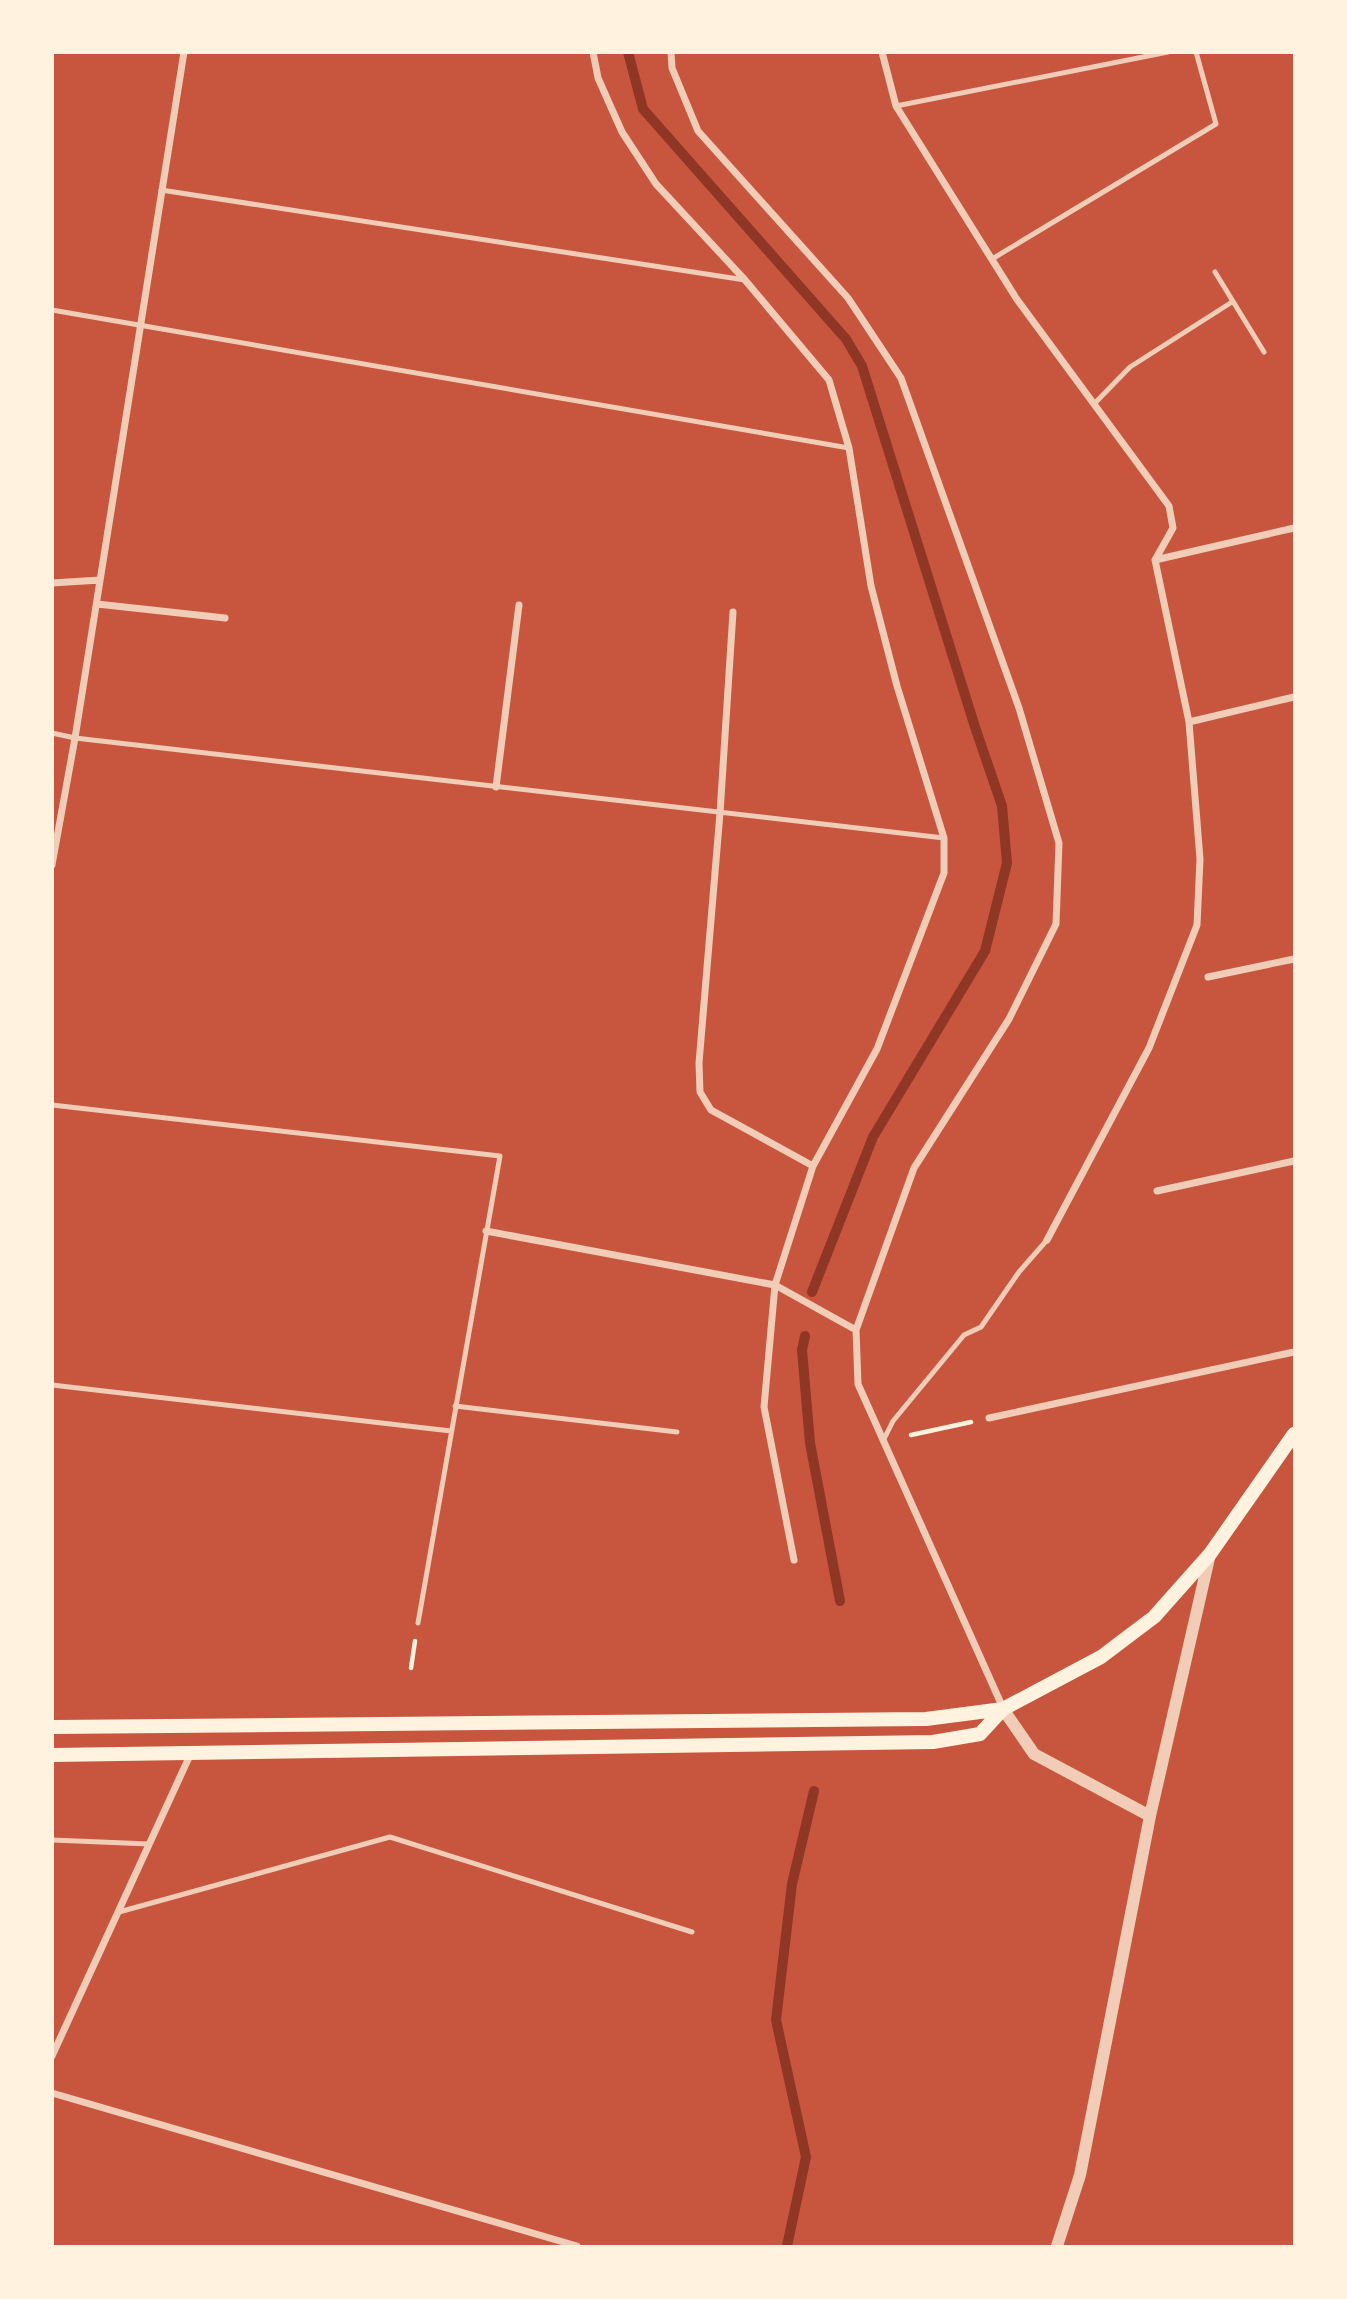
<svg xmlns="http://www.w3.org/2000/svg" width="1347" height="2299" font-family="Montserrat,sans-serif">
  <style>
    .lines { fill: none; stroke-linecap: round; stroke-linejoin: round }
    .stream { stroke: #8f3625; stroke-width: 10 }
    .path { stroke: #fff3e0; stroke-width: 4.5 }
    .service { stroke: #f1ccb7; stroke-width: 5 }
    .minor { stroke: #f1ccb7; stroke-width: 7 }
    .tertiary { stroke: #f1ccb7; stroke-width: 12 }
    .secondary { stroke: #fff3e0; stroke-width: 14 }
  </style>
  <rect width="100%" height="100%" fill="#c8553d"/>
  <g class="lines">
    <path class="stream" d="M628,52L643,109L846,339L862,366L975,727L1002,806L1007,863L985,951L873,1137L812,1292
      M805,1336L802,1350L810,1443L840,1601
      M787,2246L806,2157L776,2020L792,1884L814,1791"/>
    <path class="path" d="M911,1435L971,1422
      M411,1668L415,1641"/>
    <path class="service" d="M896,106L1168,52
      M161,190L745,280
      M992,259L1216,124L1196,52
      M1215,272L1264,352
      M52,310L849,448
      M1094,404L1130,367L1232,302
      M52,733L75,738L944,838
      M52,1105L500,1156L418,1623
      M52,1385L451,1431
      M455,1406L677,1432
      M883,1441L893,1421L964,1335L981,1327L1019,1272L1047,1240
      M52,1840L149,1844
      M119,1912L390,1837L692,1932"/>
    <path class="minor" d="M593,52L598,78L622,132L656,184L745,280L829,380L849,448L871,586L897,686L944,838V873L877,1049L813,1166L775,1285L764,1407L794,1560
      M671,52L672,68L698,131L848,298L901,378L1019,708L1059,843L1056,924L1009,1019L914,1168L856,1330L858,1384L1003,1708
      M882,52L896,106L1016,298L1169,506L1173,528L1155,560L1189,722L1200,859L1197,925L1149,1048L1047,1240
      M1155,560L1294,528
      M52,583L100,580
      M97,604L225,618
      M733,612L720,813L699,1063L700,1092L711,1110L813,1166
      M1189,722L1294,697
      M496,787L519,605
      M52,865L75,738L184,52
      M1208,977L1294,959
      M1157,1191L1294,1161
      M486,1231L775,1285L856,1330
      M989,1418L1294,1352
      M52,2056L191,1753
      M52,2093L577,2246"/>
    <path class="tertiary" d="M1003,1709L1034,1754L1150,1816
      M1057,2246L1080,2175L1150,1816L1210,1554"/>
    <path class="secondary" d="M52,1727L926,1719L1003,1709
      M52,1755L933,1742L980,1734L1003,1709L1101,1657L1154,1617L1210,1554L1294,1434"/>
  </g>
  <rect width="1347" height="2299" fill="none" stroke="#fff3e0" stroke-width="108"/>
</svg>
